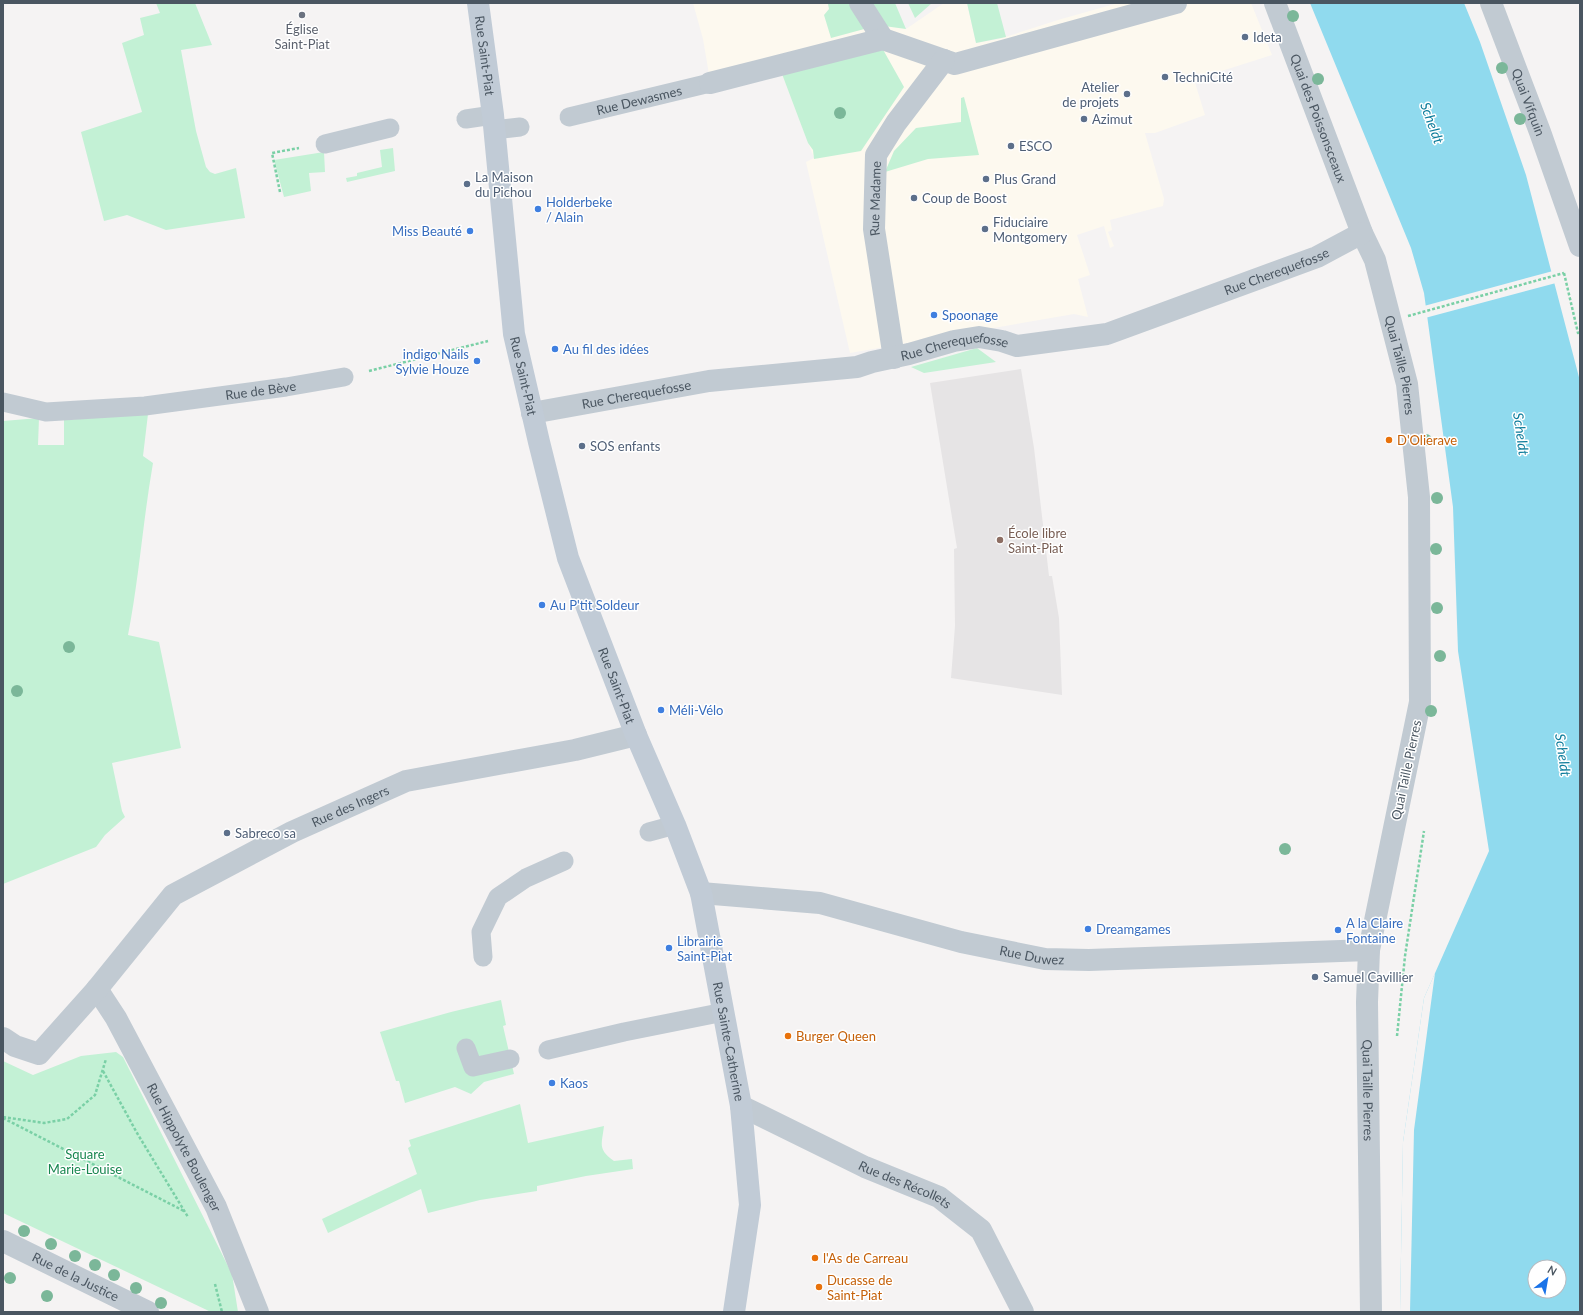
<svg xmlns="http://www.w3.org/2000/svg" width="1583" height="1315" font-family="Lato,sans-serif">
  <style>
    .commercial { fill: #fdf9ef }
    .education { fill: #e6e4e5 }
    .green { fill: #c3f1d5 }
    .water { fill: #90daee; fill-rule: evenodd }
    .pier { fill: #f5f3f3 }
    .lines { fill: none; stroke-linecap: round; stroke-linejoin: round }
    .path { stroke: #7ad0a6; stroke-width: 2.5; stroke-dasharray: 3 2; stroke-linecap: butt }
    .lane { stroke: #c1cad2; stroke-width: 19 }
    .street { stroke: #c1cad2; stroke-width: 22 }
    .secondary { stroke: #c1cbd6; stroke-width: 22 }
    .path-bridge { stroke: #7ad0a6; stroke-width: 2.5; stroke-dasharray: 3 2; stroke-linecap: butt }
    .tree { fill: #7bb799 }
    .worship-dot { fill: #6b7280; stroke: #fff; stroke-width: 1.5 }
    .service-dot { fill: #5c6f8a; stroke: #fff; stroke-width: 1.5 }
    .shop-dot { fill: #3f7fe0; stroke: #fff; stroke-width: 1.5 }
    .food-dot { fill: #e8710a; stroke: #fff; stroke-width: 1.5 }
    .education-dot { fill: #8d6e63; stroke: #fff; stroke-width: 1.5 }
    .labels { text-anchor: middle; stroke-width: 3; stroke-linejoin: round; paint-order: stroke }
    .worship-label { font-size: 13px; fill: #5b616d; stroke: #fff }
    .service-label { font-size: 13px; fill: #4e5e75; stroke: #fff; text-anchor: start }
    .street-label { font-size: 13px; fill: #4a5661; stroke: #fff }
    .shop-label { font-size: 13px; fill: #366cbe; stroke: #fff; text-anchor: start }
    .food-label { font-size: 13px; fill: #c56008; stroke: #fff; text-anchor: start }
    .education-label { font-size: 13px; fill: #785e54; stroke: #fff; text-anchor: start }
    .park-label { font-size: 13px; fill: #17864f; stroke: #fff }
    .water-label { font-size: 14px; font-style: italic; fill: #0c7c9b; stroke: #fff }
  </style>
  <rect width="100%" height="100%" fill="#f5f3f3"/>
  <path class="commercial" d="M693,3H854L906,29L944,3H967L976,43L999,39L1058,20L1118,3H1251L1272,55L1209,75L1192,73L1205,115L1155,133H1145L1164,199L1163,206L1110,220L1112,230L1108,232L1114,246L1110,248L1104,226L1077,235L1090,275L1078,279L1088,317L1074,314L850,353L806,162L814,158L782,74L712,92L703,39Z"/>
  <path class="education" d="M1021,369L1034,448L1049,576H1052L1059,618L1062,695L951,678L955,626L954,549L957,548L930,383Z"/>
  <path class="green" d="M156,3H195L212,45L181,50L196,131L206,167L210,172L215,174L236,168L245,218L166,230L127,215L104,221L81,132L142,112L122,43L144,35L140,18L160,13Z
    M830,3H854L868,28L831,38L824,15L829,9L828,4Z
    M870,3H895L906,29L884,26Z
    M908,3H932L915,18Z
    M967,3H997L1006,37L976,43Z
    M881,46L904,87L861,151L814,159L813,150L808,143L782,74Z
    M964,97L979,155L928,159L885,172L894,151L916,128L961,122V98Z
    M393,148L395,171L347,182L346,178L357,176V173L382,167L380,150Z
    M324,152L325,172L309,173L311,191L284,197L274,160Z
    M977,348L996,362L924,373L911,367Z
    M148,414L143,456L153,463C143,520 139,579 128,635L159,642L181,748L112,763L122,811L125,817L105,835L96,847L3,884V421L39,418L38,445H64V420Z
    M501,1000L506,1025L503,1026L514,1074L484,1082L471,1094L455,1087L405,1103L399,1081H396L380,1032L451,1012Z
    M116,1052L123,1057L232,1274L238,1312H211L3,1213V1061L33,1075L81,1056Z
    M520,1104L528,1143L604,1126C602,1144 597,1149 614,1161L632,1159L633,1169L586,1176L537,1186V1191L480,1200L428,1213L421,1189L328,1233L322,1219L417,1174L408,1148L411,1146L409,1140Z"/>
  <path class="water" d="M1310,3H1464L1480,42L1526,175L1580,381V1312H1400L1403,1142L1424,998L1489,851L1458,651L1453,507L1424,293L1411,248ZM1535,1267H1559V1291H1535Z"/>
  <path class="pier" d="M1553,271L1556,283L1425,318L1424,306Z
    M1435,973L1414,1130L1410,1312H1400L1403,1142L1424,998Z"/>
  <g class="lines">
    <path class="path" d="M280,192L272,153L299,148
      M1564,273L1578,333L1580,332
      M369,371L488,341
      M1397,1036L1405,956L1424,831
      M103,1071L137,1133L188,1217
      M3,1117L44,1123L67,1119L95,1095L106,1059
      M3,1118L184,1211
      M215,1284L222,1312"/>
    <g class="lane">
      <path id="s1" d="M569,117L710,83"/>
      <path d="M466,119L493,115"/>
      <path d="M494,130L520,127"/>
      <path d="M325,144L390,128"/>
      <path id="s2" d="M3,402L46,412L145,406L286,387L344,377"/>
      <path d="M649,832L675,825"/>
      <path d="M483,957L481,932L498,897L526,878L564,861"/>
      <path d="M466,1048L473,1067L510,1059"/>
      <path d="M548,1050L624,1032L724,1012"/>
    </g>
    <g class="street">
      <path d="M860,3L883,39"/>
      <path id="s3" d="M1275,3L1362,233L1375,260L1407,384L1419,497L1420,702L1369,950L1367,1002L1371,1312"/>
      <path id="s4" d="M1491,3L1540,132L1580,246"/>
      <path d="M710,83L883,39L955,64L1176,3"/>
      <path id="s5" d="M894,358L874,229L876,155L896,123L944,60"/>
      <path id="s6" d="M532,413L709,381L857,367L872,362L909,354L954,341L979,337L1002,341L1017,346L1107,334L1317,257L1362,233"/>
      <path id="s7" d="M701,893L820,903L961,942L1045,959L1089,960L1369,950"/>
      <path id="s8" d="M97,989L116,1018L216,1207L258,1312"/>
      <path id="s9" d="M3,1038L15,1046L39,1054L97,989L173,895L292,832L406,781L575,750L636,735"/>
      <path id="s10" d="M741,1106L865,1167L939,1197L981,1230L1023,1312"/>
      <path id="s11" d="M3,1241L148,1312"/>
    </g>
    <path class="secondary" id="s12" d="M478,3L493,115L514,334L539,442L568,558L636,735L675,825L701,893L741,1106L750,1205L734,1312"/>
    <path class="path-bridge" d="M1408,316L1564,273"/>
  </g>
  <g class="tree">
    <circle cx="1293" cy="16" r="6"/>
    <circle cx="1502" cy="68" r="6"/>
    <circle cx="1318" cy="79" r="6"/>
    <circle cx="840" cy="113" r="6"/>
    <circle cx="1520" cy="119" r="6"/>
    <circle cx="1426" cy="440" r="6"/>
    <circle cx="1437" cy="498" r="6"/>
    <circle cx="1436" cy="549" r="6"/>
    <circle cx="1437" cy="608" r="6"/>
    <circle cx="69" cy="647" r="6"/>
    <circle cx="1440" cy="656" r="6"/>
    <circle cx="17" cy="691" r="6"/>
    <circle cx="1431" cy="711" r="6"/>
    <circle cx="1285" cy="849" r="6"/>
    <circle cx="24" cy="1231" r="6"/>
    <circle cx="51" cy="1244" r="6"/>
    <circle cx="75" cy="1256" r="6"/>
    <circle cx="95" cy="1265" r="6"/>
    <circle cx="114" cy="1275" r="6"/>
    <circle cx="10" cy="1278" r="6"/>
    <circle cx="136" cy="1288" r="6"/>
    <circle cx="47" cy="1296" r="6"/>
    <circle cx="161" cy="1303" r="6"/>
  </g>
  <circle class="worship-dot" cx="302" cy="15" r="4"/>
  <g class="service-dot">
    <circle cx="1245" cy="37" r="4"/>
    <circle cx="1165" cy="77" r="4"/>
    <circle cx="1127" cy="94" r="4"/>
    <circle cx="1084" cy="119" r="4"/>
    <circle cx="1011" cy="146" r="4"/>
    <circle cx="986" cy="179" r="4"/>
    <circle cx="467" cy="184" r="4"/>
    <circle cx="914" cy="198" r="4"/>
    <circle cx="985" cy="229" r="4"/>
    <circle cx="582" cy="446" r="4"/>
    <circle cx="227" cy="833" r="4"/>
    <circle cx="1315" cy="977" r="4"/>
  </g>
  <g class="shop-dot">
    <circle cx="538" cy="209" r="4"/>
    <circle cx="470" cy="231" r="4"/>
    <circle cx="934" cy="315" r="4"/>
    <circle cx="555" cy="349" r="4"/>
    <circle cx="477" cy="361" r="4"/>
    <circle cx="542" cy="605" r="4"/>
    <circle cx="661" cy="710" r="4"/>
    <circle cx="1088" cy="929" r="4"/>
    <circle cx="1338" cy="930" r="4"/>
    <circle cx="669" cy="948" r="4"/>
    <circle cx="552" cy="1083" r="4"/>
  </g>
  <g class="food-dot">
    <circle cx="1389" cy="440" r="4"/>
    <circle cx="788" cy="1036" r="4"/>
    <circle cx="815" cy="1258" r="4"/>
    <circle cx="819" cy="1287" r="4"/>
  </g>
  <circle class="education-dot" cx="1000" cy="540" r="4"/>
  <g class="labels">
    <g class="worship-label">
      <text x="302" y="34">Église<tspan x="302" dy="15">Saint-Piat</tspan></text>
    </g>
    <g class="service-label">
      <text x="1253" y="42">Ideta</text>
      <text x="1173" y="82">TechniCité</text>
      <text x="1119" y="92" text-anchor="end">Atelier<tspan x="1119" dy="15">de projets</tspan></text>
      <text x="1092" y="124">Azimut</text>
      <text x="1019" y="151">ESCO</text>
      <text x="475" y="182">La Maison<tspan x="475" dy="15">du Pichou</tspan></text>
      <text x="994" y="184">Plus Grand</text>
      <text x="922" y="203">Coup de Boost</text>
      <text x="993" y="227">Fiduciaire<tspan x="993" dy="15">Montgomery</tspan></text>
      <text x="590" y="451">SOS enfants</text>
      <text x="235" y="838">Sabreco sa</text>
      <text x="1323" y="982">Samuel Cavillier</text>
    </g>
    <g class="street-label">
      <text dy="5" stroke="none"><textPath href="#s12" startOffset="53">Rue Saint-Piat</textPath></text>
      <text dy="5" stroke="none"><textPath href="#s1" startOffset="72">Rue Dewasmes</textPath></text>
      <text dy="5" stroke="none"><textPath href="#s4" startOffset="106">Quai Vifquin</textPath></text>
      <text dy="5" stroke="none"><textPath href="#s3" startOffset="123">Quai des Poissonsceaux</textPath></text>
      <text dy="5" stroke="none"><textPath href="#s5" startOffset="161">Rue Madame</textPath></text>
      <text dy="5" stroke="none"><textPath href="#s6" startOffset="765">Rue Cherequefosse</textPath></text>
      <text dy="5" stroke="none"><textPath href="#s6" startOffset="429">Rue Cherequefosse</textPath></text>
      <text dy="5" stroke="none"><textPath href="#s3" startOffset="384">Quai Taille Pierres</textPath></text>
      <text dy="5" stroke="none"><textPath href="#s12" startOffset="376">Rue Saint-Piat</textPath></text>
      <text dy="5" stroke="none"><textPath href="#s2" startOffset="260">Rue de Bève</textPath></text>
      <text dy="5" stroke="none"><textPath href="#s6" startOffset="106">Rue Cherequefosse</textPath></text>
      <text dy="5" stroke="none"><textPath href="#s12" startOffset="700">Rue Saint-Piat</textPath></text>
      <text transform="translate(1406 770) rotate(-78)" y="5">Quai Taille Pierres</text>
      <text dy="5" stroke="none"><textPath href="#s9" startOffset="446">Rue des Ingers</textPath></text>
      <text dy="5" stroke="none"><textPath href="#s7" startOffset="338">Rue Duwez</textPath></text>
      <text dy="5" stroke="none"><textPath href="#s12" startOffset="1075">Rue Sainte-Catherine</textPath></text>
      <text dy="5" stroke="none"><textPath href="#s3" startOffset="1116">Quai Taille Pierres</textPath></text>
      <text dy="5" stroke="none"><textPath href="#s8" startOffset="181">Rue Hippolyte Boulenger</textPath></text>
      <text dy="5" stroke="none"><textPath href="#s10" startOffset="182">Rue des Récollets</textPath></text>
      <text dy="5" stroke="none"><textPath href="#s11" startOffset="81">Rue de la Justice</textPath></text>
    </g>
    <g class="shop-label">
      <text x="546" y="207">Holderbeke<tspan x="546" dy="15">/ Alain</tspan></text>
      <text x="462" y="236" text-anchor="end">Miss Beauté</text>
      <text x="942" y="320">Spoonage</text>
      <text x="563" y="354">Au fil des idées</text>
      <text x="469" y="359" text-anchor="end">indigo Nails<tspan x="469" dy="15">Sylvie Houze</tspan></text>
      <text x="550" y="610">Au P'tit Soldeur</text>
      <text x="669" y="715">Méli-Vélo</text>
      <text x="1346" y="928">A la Claire<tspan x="1346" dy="15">Fontaine</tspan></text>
      <text x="1096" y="934">Dreamgames</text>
      <text x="677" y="946">Librairie<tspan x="677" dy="15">Saint-Piat</tspan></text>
      <text x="560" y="1088">Kaos</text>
    </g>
    <g class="food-label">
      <text x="1397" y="445">D'Olierave</text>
      <text x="796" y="1041">Burger Queen</text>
      <text x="823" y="1263">l'As de Carreau</text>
      <text x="827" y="1285">Ducasse de<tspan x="827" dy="15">Saint-Piat</tspan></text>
    </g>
    <g class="education-label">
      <text x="1008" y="538">École libre<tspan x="1008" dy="15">Saint-Piat</tspan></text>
    </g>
    <g class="park-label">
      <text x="85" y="1159">Square<tspan x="85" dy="15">Marie-Louise</tspan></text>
    </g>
    <g class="water-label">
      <text transform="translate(1432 123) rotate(70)" y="5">Scheldt</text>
      <text transform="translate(1521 434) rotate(82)" y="5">Scheldt</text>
      <text transform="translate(1563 755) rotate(82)" y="5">Scheldt</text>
    </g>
  </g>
  <rect width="1583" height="1315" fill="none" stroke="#4a5661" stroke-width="8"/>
  <g transform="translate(1547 1279) rotate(31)"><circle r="19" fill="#ffffff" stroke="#b7bbc0"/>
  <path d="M0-3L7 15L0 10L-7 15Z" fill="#1a73e8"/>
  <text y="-6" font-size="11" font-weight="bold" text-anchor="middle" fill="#4a5661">N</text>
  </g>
</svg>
